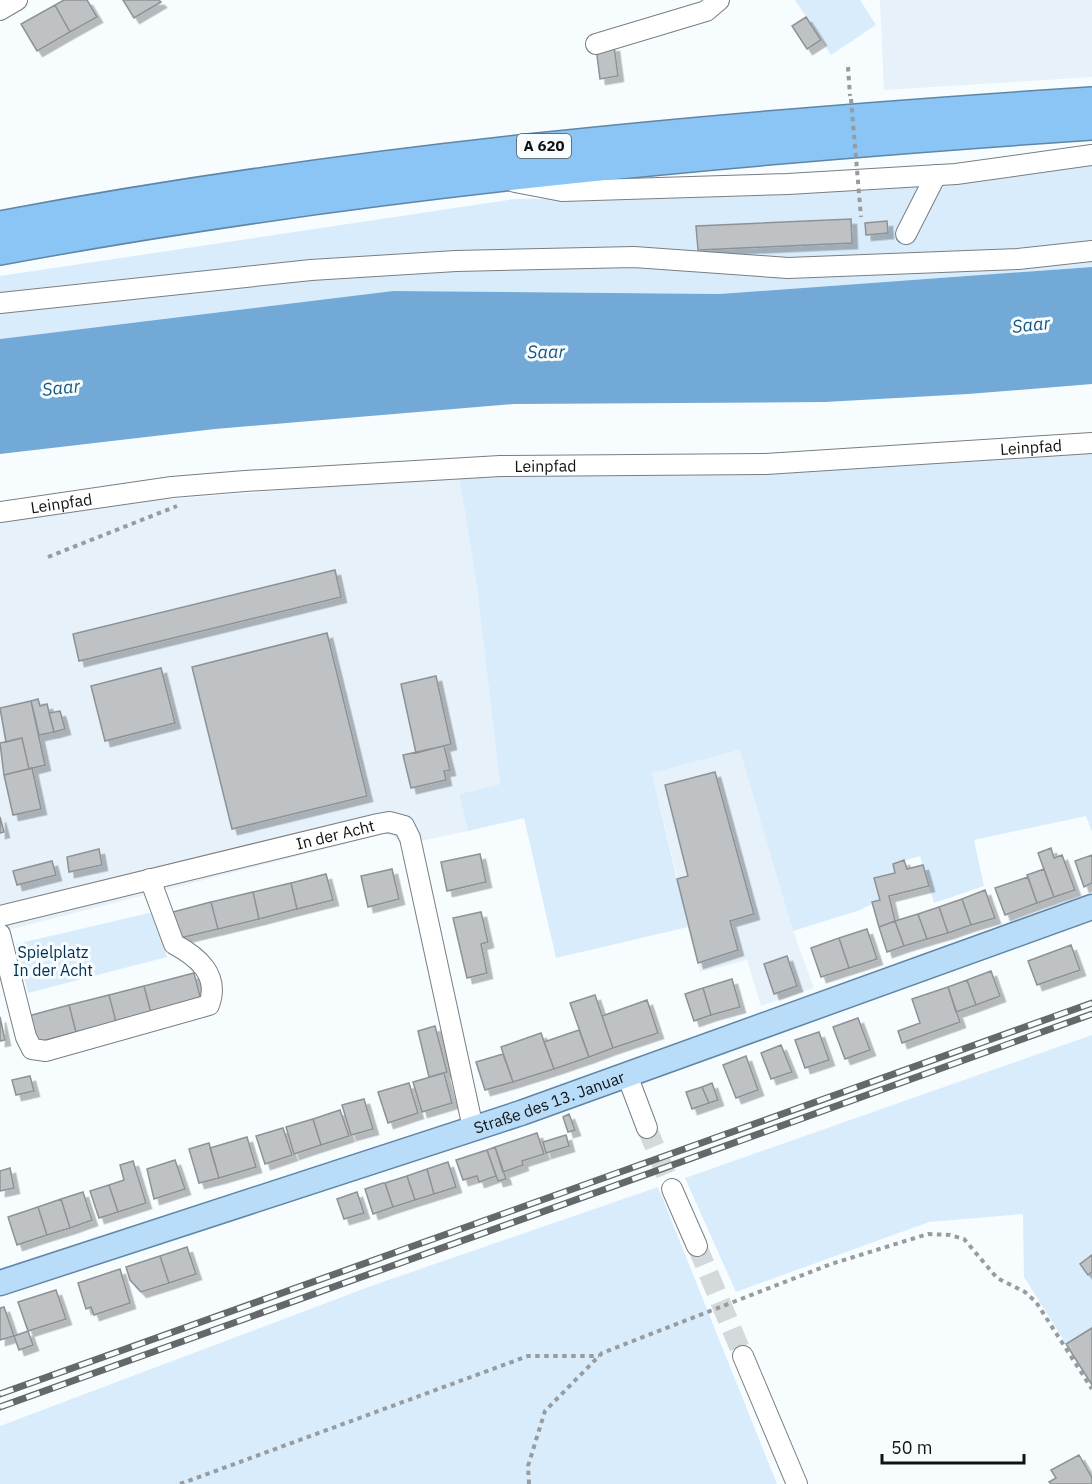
<svg xmlns="http://www.w3.org/2000/svg" width="1092" height="1484" font-family="'IBM Plex Sans',sans-serif">
  <style>
    .built { fill: #e6f1fa }
    .green { fill: #d9ecfc }
    .water { fill: #73a9d6 }
    .building { fill: #bec2c5; stroke: #8e9295; stroke-width: 1.5; filter: url(#shadow) }
    .lines { fill: none; stroke-linecap: round; stroke-linejoin: round }
    .minor-tunnel { stroke: #d4d9dc; stroke-width: 20; stroke-dasharray: 20 10; stroke-linecap: butt }
    .minor-casing { stroke: #7a7e81; stroke-width: 22 }
    .major-casing { stroke: #5f86a6; stroke-width: 27 }
    .highway-casing { stroke: #5f86a6; stroke-width: 30 }
    .path { stroke: #989c9e; stroke-width: 4; stroke-dasharray: 4.5 4.5; stroke-linecap: butt }
    .minor { stroke: #fff; stroke-width: 20 }
    .major { stroke: #b9dcf9; stroke-width: 24 }
    .highway { stroke: #8ac5f5; stroke-width: 27 }
    .rail-casing { stroke: #65686a; stroke-width: 7 }
    .rail { stroke: #f7fcff; stroke-width: 4.5; stroke-dasharray: 14; stroke-linecap: butt }
    .path-bridge { stroke: #989c9e; stroke-width: 4; stroke-dasharray: 4.5 4.5; stroke-linecap: butt }
    .labels { text-anchor: middle; stroke-width: 6; stroke-linejoin: round; paint-order: stroke }
    .shield { fill: #f7fcff; stroke: #55585a; stroke-width: 1.5 }
    .shield-label { font-size: 15px; font-weight: bold; fill: #101213 }
    .street-label { font-size: 16px; fill: #101213; stroke: #f7fcff }
    .park-label { font-size: 16px; fill: #032f4d; stroke: #f7fcff }
    .water-label { font-size: 18px; font-style: italic; fill: #185681; stroke: #f7fcff }
  </style>
  <defs>
    <filter id="shadow"><feDropShadow dx="5.5" dy="5.5" stdDeviation="0" flood-color="#0004"/></filter>
  </defs>
  <rect width="100%" height="100%" fill="#f7fcff"/>
  <path class="built" d="M880,0H1092V77L884,90Z
    M459,476L476,580L500,784L459,794L468,831L401,845L393,836L384,834L0,932V517L69,507Z
    M741,750L793,931L814,988L761,1006L747,960L700,972L652,773Z"/>
  <path class="green" d="M795,0H860L876,25L831,55Z
    M1092,162V267L719,294L393,291L0,339V276L515,199L608,198Z
    M1092,449V832L1086,816L974,840L984,886L934,903L920,856L893,864L895,873L874,878L880,900L860,910L793,931L740,750L652,773L688,927L556,958L524,818L468,831L459,794L500,784L476,580L459,476Z
    M149,913L158,920L167,957L28,993L16,944Z
    M1092,1035V1385L1024,1277L1023,1214L929,1222L736,1292L685,1178Z
    M658,1187L777,1484H0V1426L371,1286Z"/>
  <path class="water" d="M1092,267V384L968,394L825,402L514,404L215,429L0,454V339L393,291L719,294Z"/>
  <path class="building" d="M64,0H87L97,17L70,32L55,5Z
    M123,0H159L161,2L134,18Z
    M55,5L70,32L37,51L21,24Z
    M806,17L821,40L807,49L792,26Z
    M614,46L618,76L600,79L596,48Z
    M851,219L852,243L698,250L696,226Z
    M887,221L888,233L866,235L865,223Z
    M335,570L341,597L79,661L73,634Z
    M327,633L367,796L232,829L192,667Z
    M161,668L175,723L105,741L91,686Z
    M436,676L451,744L416,753L401,684Z
    M38,699L40,706L47,704L54,732L39,735L31,701Z
    M31,701L45,765L29,769L22,738L6,742L0,708Z
    M60,711L65,729L54,732L49,713Z
    M22,738L29,769L4,775L0,743Z
    M444,746L450,770L444,771L446,780L411,788L403,755Z
    M32,768L41,809L13,815L4,775Z
    M715,772L754,914L730,921L738,950L698,963L677,879L688,876L665,785Z
    M0,817L4,832L0,833Z
    M1051,848L1054,858L1062,855L1075,890L1054,897L1038,853Z
    M99,849L102,865L69,872L67,857Z
    M480,854L486,882L447,891L441,862Z
    M1092,855V883L1084,887L1075,861Z
    M904,860L907,869L923,865L929,886L889,896L895,921L879,927L872,902L880,900L874,878L895,873L893,864Z
    M52,861L56,875L17,885L13,871Z
    M392,869L399,899L368,907L361,876Z
    M1044,869L1054,897L1037,903L1027,875Z
    M326,874L333,900L297,909L291,883Z
    M1028,877L1037,903L1005,915L995,888Z
    M291,883L297,909L259,919L253,892Z
    M985,890L995,918L971,925L962,899Z
    M253,892L259,919L218,929L211,902Z
    M962,899L971,925L948,933L939,907Z
    M211,902L218,929L176,939L169,913Z
    M939,907L948,933L927,939L918,914Z
    M481,912L488,942L481,944L487,973L467,978L453,918Z
    M918,914L927,939L904,946L895,921Z
    M895,921L904,946L887,952L879,927Z
    M867,929L877,959L849,968L839,938Z
    M839,938L849,968L821,977L811,948Z
    M1071,945L1080,970L1037,985L1028,961Z
    M787,956L797,986L774,994L764,964Z
    M991,971L1000,996L976,1005L967,980Z
    M194,973L201,1000L151,1013L144,986Z
    M732,979L740,1007L711,1015L703,988Z
    M967,980L976,1005L956,1012L948,987Z
    M144,986L151,1013L116,1022L109,995Z
    M948,987L960,1022L902,1043L898,1031L920,1023L912,999Z
    M703,988L711,1015L694,1021L685,994Z
    M109,995L116,1022L76,1032L69,1005Z
    M595,995L613,1048L589,1057L570,1003Z
    M647,1000L658,1033L613,1048L602,1016Z
    M69,1005L76,1032L35,1043L28,1016Z
    M0,1017L5,1040L0,1041Z
    M858,1018L870,1050L845,1059L833,1027Z
    M435,1026L447,1072L429,1077L418,1031Z
    M579,1030L589,1057L554,1069L544,1042Z
    M819,1032L829,1060L805,1068L795,1040Z
    M541,1033L554,1069L513,1082L501,1047Z
    M781,1045L792,1072L771,1079L761,1053Z
    M503,1054L513,1082L485,1090L476,1062Z
    M746,1056L758,1090L736,1098L723,1065Z
    M444,1073L452,1103L422,1112L413,1082Z
    M30,1076L34,1091L16,1095L12,1080Z
    M409,1083L418,1113L388,1123L378,1092Z
    M712,1083L718,1100L709,1103L702,1087Z
    M702,1087L709,1103L692,1109L686,1092Z
    M364,1099L373,1129L351,1135L342,1105Z
    M340,1110L349,1136L321,1145L313,1119Z
    M569,1114L575,1130L568,1132L563,1117Z
    M313,1119L321,1145L294,1154L286,1127Z
    M283,1128L292,1155L265,1164L256,1136Z
    M537,1133L544,1154L522,1161L523,1165L503,1172L495,1147Z
    M566,1135L569,1146L546,1153L543,1142Z
    M247,1137L256,1167L219,1178L210,1148Z
    M209,1143L219,1178L199,1183L189,1149Z
    M495,1147L506,1179L498,1181L487,1150Z
    M487,1150L496,1176L479,1182L477,1176L463,1180L456,1160Z
    M175,1160L185,1189L154,1199L147,1169Z
    M133,1161L146,1203L118,1212L109,1185L124,1180L120,1165Z
    M448,1162L456,1187L434,1194L427,1169Z
    M10,1168L14,1188L0,1191V1171Z
    M427,1169L434,1194L415,1200L407,1176Z
    M407,1176L415,1200L393,1207L385,1183Z
    M383,1183H385L393,1207L373,1214L365,1189Z
    M109,1185L118,1212L99,1218L90,1191Z
    M83,1192L92,1220L70,1228L61,1199Z
    M357,1192L364,1213L344,1219L337,1199Z
    M61,1199L70,1228L47,1235L38,1207Z
    M38,1207L47,1235L17,1245L8,1217Z
    M187,1247L196,1274L169,1283L160,1256Z
    M1092,1255V1272L1088,1275L1080,1264Z
    M160,1256L169,1283L141,1292L130,1280L126,1267Z
    M120,1269L130,1303L94,1315L91,1307L86,1309L78,1283Z
    M56,1290L66,1319L28,1331L18,1302Z
    M4,1307L14,1336L0,1340V1308Z
    M1092,1328V1385L1066,1344Z
    M28,1331L33,1345L19,1350L14,1336Z
    M1079,1455L1092,1478V1484H1051L1049,1482L1056,1478L1051,1470Z"/>
  <g class="lines">
    <path class="minor-tunnel" d="M647,1128L672,1189
      M697,1246L743,1356"/>
    <g class="minor-casing">
      <g id="minor">
        <path d="M0,10L17,0"/>
        <path d="M596,44L706,11L719,0"/>
        <path d="M515,182L562,191L788,184L956,174L1092,155"/>
        <path d="M906,234L936,175"/>
        <path d="M0,303L311,270L456,261L634,257L788,268L1018,259L1092,251"/>
        <path id="s1" d="M0,512L172,487L245,481L500,466L766,464L1092,443"/>
        <path id="s2" d="M0,916L378,824L389,822L404,826L410,838L473,1128"/>
        <path d="M0,934L26,1037L32,1049L46,1051L209,1005C220,975 198,957 174,944L150,879"/>
        <path d="M627,1075L647,1128"/>
        <path d="M672,1189L697,1246"/>
        <path d="M743,1356L797,1484"/>
      </g>
    </g>
    <g class="major-casing">
      <g id="major">
        <path id="s3" d="M0,1283L521,1113L1092,907"/>
      </g>
    </g>
    <g class="highway-casing">
      <path id="highway" d="M0,225C360,157 726,125 1092,101
        M0,251C361,184 726,151 1092,126"/>
    </g>
    <path class="path" d="M848,67L850,96
      M48,557L177,506
      M180,1484L528,1356H599
      M529,1484L528,1466L545,1411L602,1353L831,1264L928,1234L950,1235L964,1239L997,1278L1025,1292L1036,1302L1092,1389"/>
    <use href="#minor" class="minor"/>
    <use href="#major" class="major"/>
    <use href="#highway" class="highway"/>
    <g class="rail-casing">
      <path id="rail" d="M0,1394L1092,1003
        M0,1407L1092,1014"/>
    </g>
    <use href="#rail" class="rail"/>
    <path class="path-bridge" d="M851,99L861,217"/>
  </g>
  <g class="labels">
    <rect class="shield" x="517" y="134" width="54" height="24" rx="4.5"/>
    <g class="shield-label">
      <text x="544" y="151">A 620</text>
    </g>
    <g class="street-label">
      <text dy="6" stroke="none"><textPath href="#s1" startOffset="1034">Leinpfad</textPath></text>
      <text dy="6" stroke="none"><textPath href="#s1" startOffset="548">Leinpfad</textPath></text>
      <text dy="6" stroke="none"><textPath href="#s1" startOffset="62">Leinpfad</textPath></text>
      <text dy="6" stroke="none"><textPath href="#s2" startOffset="345">In der Acht</textPath></text>
      <text dy="6" stroke="none"><textPath href="#s3" startOffset="578">Straße des 13. Januar</textPath></text>
    </g>
    <g class="park-label">
      <text x="53" y="958">Spielplatz<tspan x="53" dy="18">In der Acht</tspan></text>
    </g>
    <g class="water-label">
      <text transform="translate(1031 325) rotate(-6)" y="6">Saar</text>
      <text transform="translate(546 352) rotate(-1)" y="6">Saar</text>
      <text transform="translate(61 388) rotate(-6)" y="6">Saar</text>
    </g>
  </g>
  <path d="M882 1454v9h142v-9" fill="none" stroke="#101213" stroke-width="3"/>
  <text x="891" y="1454" font-size="18" fill="#101213" stroke="#f7fcff" stroke-width="4.5" paint-order="stroke">50 m</text>
</svg>
